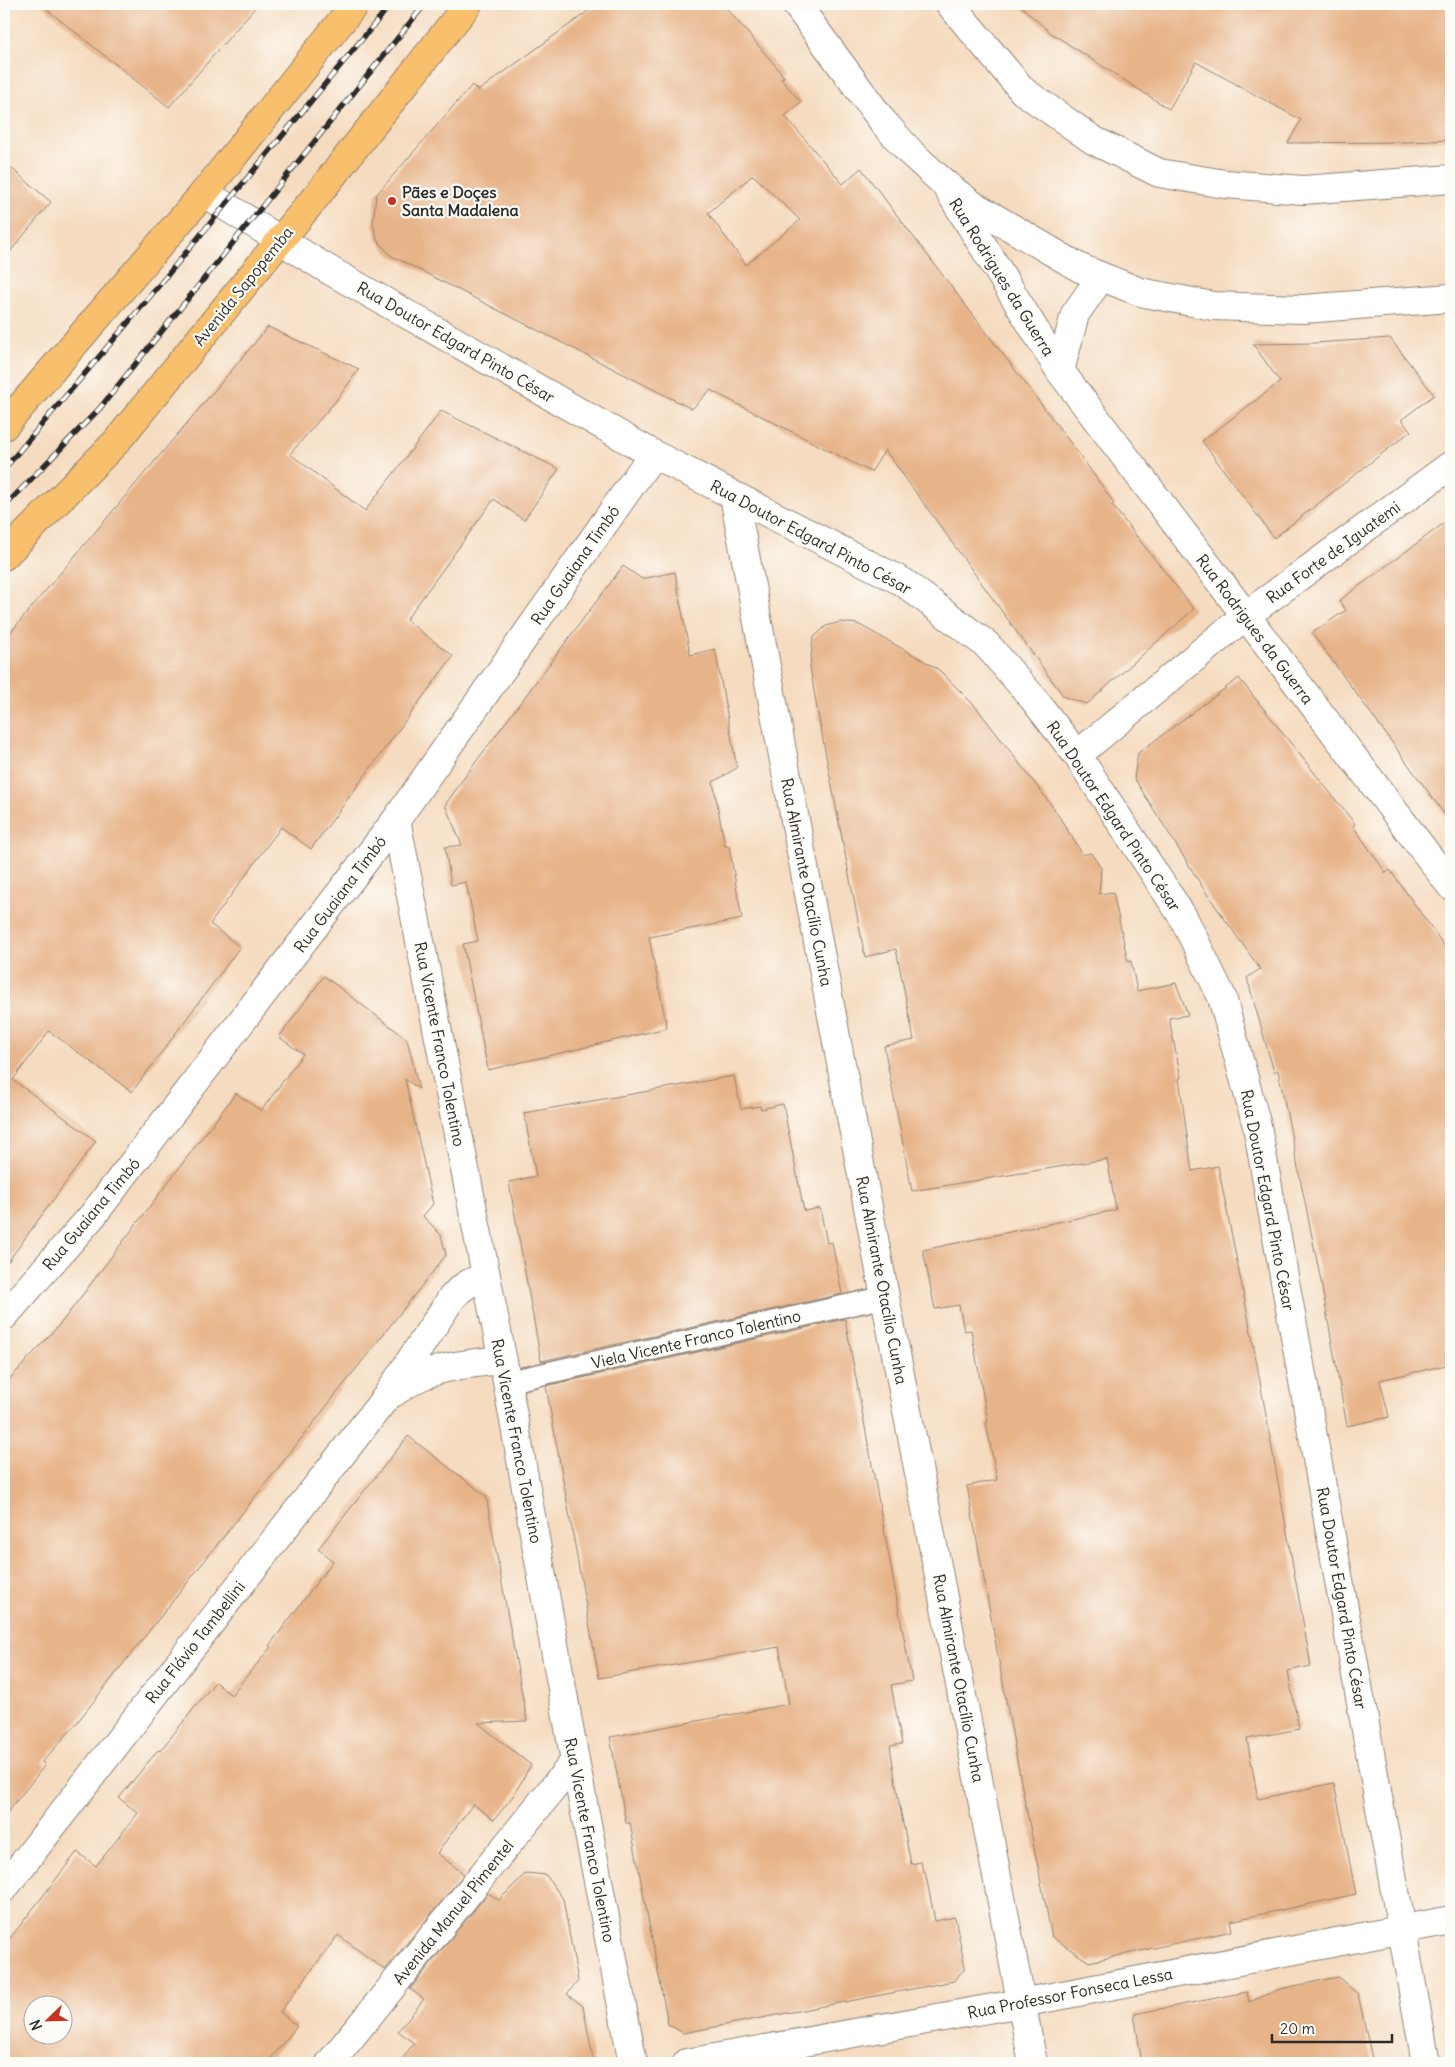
<svg xmlns="http://www.w3.org/2000/svg" width="1455" height="2067" font-family="Delius,sans-serif">
  <style>
    .building { fill: #e7b388; fill-rule: evenodd }
    .lines { fill: none; stroke-linecap: round; stroke-linejoin: round }
    .service-casing { stroke: #908375; stroke-width: 24 }
    .minor-casing { stroke: #908375; stroke-width: 30 }
    .tertiary-casing { stroke: #908375; stroke-width: 30 }
    .primary-casing { stroke: #908375; stroke-width: 30 }
    .service { stroke: #fff; stroke-width: 21 }
    .minor { stroke: #fff; stroke-width: 28 }
    .tertiary { stroke: #fff; stroke-width: 28 }
    .primary { stroke: #f8bf6c; stroke-width: 28 }
    .rail-casing { stroke: #2b2b2b; stroke-width: 5.5 }
    .rail { stroke: #fdfcf7; stroke-width: 4; stroke-dasharray: 11; stroke-linecap: butt }
    .poi-dot { fill: #c8321e; stroke: #fdfcf7; stroke-width: 2 }
    .labels { text-anchor: middle; stroke-width: 4.5; stroke-linejoin: round; paint-order: stroke }
    .poi-label { font-size: 16px; font-weight: bold; fill: #2b2b2b; stroke: #fdfcf7; text-anchor: start }
    .street-label { font-size: 16px; fill: #2b2b2b; stroke: #fdfcf7 }
  </style>
  <rect width="100%" height="100%" fill="#fdfcf7"/>
  <filter id="ink" filterUnits="userSpaceOnUse"><feTurbulence type="fractalNoise" baseFrequency=".02" numOctaves="2"/><feDisplacementMap in="SourceGraphic" scale="10" xChannelSelector="R" yChannelSelector="G"/><feConvolveMatrix kernelMatrix="1 2 1 2 8 2 1 2 1" color-interpolation-filters="sRGB"/></filter>
  <filter id="wash" filterUnits="userSpaceOnUse"><feTurbulence type="fractalNoise" baseFrequency=".0096" numOctaves="4" result="noise"/><feDisplacementMap in="SourceGraphic" scale="20" xChannelSelector="R" yChannelSelector="G"/><feGaussianBlur stdDeviation="1.12" result="paint"/><feColorMatrix in="noise" values="0 0 0 0 0 0 0 0 0 0 0 0 0 0 0 0 0 1.4 0 .05"/><feComposite in="paint" operator="in"/></filter>
  <g filter="url(#wash)">
    <rect width="100%" height="100%" fill="#f5dbbf"/>
    <g id="blocks">
      <path class="building" d="M40,4H258L169,107Z
        M598,4H723L775,65L784,77L781,79L801,102L785,116L843,184L861,168L1079,454L1114,503L1112,505L1194,609L1087,704L1064,697L885,450L871,472L710,390L692,409L390,255L377,240L373,224L376,195L472,85L478,91ZM753,175L800,220L746,265L708,213Z
        M1018,4H1451V140L1408,142L1288,143L1301,120L1196,62L1169,109L1051,33Z
        M4,162L51,202L4,259Z
        M268,327L359,369L335,402L290,454L365,511L441,411L559,469L524,520L494,499L406,620L453,656L311,849L281,827L210,924L240,947L132,1092L49,1031L13,1080L96,1141L4,1267V640Z
        M1390,338L1434,395L1401,420L1411,431L1274,538L1202,441L1280,382L1253,344L1315,343Z
        M1451,518V823L1312,633L1346,610L1339,601Z
        M623,566L642,579L675,572L690,655L715,649L737,768L713,782L725,846H729L742,919L649,937L667,1028L488,1070L463,944L478,941L466,882L451,885L445,847L462,845L445,805L466,775Z
        M840,622L858,624L921,659L939,670L976,707L1053,807L1083,855L1091,853L1101,868L1099,894L1113,892L1128,962L1131,961L1137,991L1176,983L1188,1015L1169,1018L1181,1078H1179L1192,1171L1218,1166L1252,1337L1311,1666L1288,1671L1299,1729L1247,1739L1258,1799L1334,1783L1356,1894L1230,1921L1232,1931L1089,1962L1052,1937L1021,1782L967,1486L997,1480L986,1423L988,1422L971,1330L964,1331L959,1305L935,1309L923,1250L1116,1210L1107,1159L912,1191L884,1046L914,1040L896,949L865,957L817,709L810,667L813,638L826,626Z
        M1239,678L1355,824L1353,826L1386,873L1390,870L1451,955V1364L1380,1380L1389,1417L1347,1426L1319,1271L1278,1070L1274,1072L1247,978L1260,969L1207,894L1134,778L1138,753Z
        M324,976L407,1039L419,1089L405,1079L433,1204L423,1216L441,1235L446,1255L71,1730L42,1762L45,1765L4,1817V1385L61,1323L236,1093L261,1111L303,1054L279,1037Z
        M734,1076L741,1109L760,1106L761,1109L783,1104L804,1211L820,1208L827,1243L832,1242L842,1294L541,1361L509,1182L536,1176L524,1113Z
        M845,1319L912,1681L891,1685L902,1744L890,1746L899,1803L911,1864L921,1862L923,1871H925L935,1921L955,1917L965,1968L954,1981L683,2033L668,2024L630,1823H626L610,1737L789,1704L779,1647L599,1678L546,1386Z
        M408,1436L486,1496L527,1721L478,1723L531,1765L513,1796L494,1820L473,1804L437,1853L464,1874L385,1970L338,1935L280,2012L297,2026L267,2063H4V1946L77,1852L96,1866L138,1813L119,1798L158,1750L160,1751L215,1682L231,1695L271,1647L269,1646L333,1561L318,1549ZM32,2004H62V2034H32Z
        M526,1873L546,1875L563,1899L578,1981L567,1994L583,2006L594,2063H399L414,2043L398,2031L424,1999L410,1989L488,1893L499,1900Z
        M1338,1977L1358,1994L1373,2063H1142L1134,2014L1247,1992L1249,2002L1280,1989Z"/>
    </g>
  </g>
  <g filter="url(#ink)">
    <use href="#blocks" fill-opacity="0" stroke="#908375" stroke-width="1"/>
    <g class="lines">
      <g class="service-casing">
        <path id="service" d="M507,1382L885,1297"/>
      </g>
      <g class="minor-casing">
        <path id="minor" d="M945,184L1060,371L1451,886
          M204,193L329,270L653,454L903,582L987,645L1032,697L1077,755L1183,917L1222,997L1257,1126L1426,2063
          M1060,371L1075,314L1101,277
          M734,496L885,1297L1033,2063
          M1077,755L1245,616L1451,465
          M396,820L507,1382L575,1761L633,2063
          M4,1316L93,1215L396,820L653,454
          M393,1393C402,1387 413,1379 424,1375C449,1365 475,1363 502,1360
          M4,1888L387,1396L451,1299C462,1286 471,1281 486,1277
          M330,2063L575,1761
          M687,2063L1021,2003L1451,1920"/>
      </g>
      <g class="tertiary-casing">
        <path id="tertiary" d="M796,4L884,123L912,154L945,184L971,204L1080,268L1140,292L1213,306L1303,309L1451,298
          M950,4L1023,91L1093,140L1159,173L1225,184L1303,190L1451,179"/>
      </g>
      <g class="primary-casing">
        <path id="primary" d="M4,426L204,193L355,4
          M4,556L116,442L318,194L468,4"/>
      </g>
      <use href="#service" class="service"/>
      <use href="#minor" class="minor"/>
      <use href="#tertiary" class="tertiary"/>
      <use href="#primary" class="primary"/>
      <g class="rail-casing">
        <path id="rail" d="M4,469L137,312L391,4
          M4,507L100,408L425,4"/>
      </g>
      <use href="#rail" class="rail"/>
    </g>
  </g>
  <circle class="poi-dot" cx="392" cy="201" r="5"/>
  <g class="labels">
    <g class="poi-label">
      <text x="402" y="198">Pães e Doçes<tspan x="402" dy="18">Santa Madalena</tspan></text>
    </g>
    <g class="street-label">
      <text transform="translate(1002 277) rotate(58)" y="6">Rua Rodrigues da Guerra</text>
      <text transform="translate(243 286) rotate(-51)" y="6">Avenida Sapopemba</text>
      <text transform="translate(456 342) rotate(30)" y="6">Rua Doutor Edgard Pinto César</text>
      <text transform="translate(811 537) rotate(28)" y="6">Rua Doutor Edgard Pinto César</text>
      <text transform="translate(1333 552) rotate(-36)" y="6">Rua Forte de Iguatemi</text>
      <text transform="translate(575 565) rotate(-55)" y="6">Rua Guaiana Timbó</text>
      <text transform="translate(1255 629) rotate(53)" y="6">Rua Rodrigues da Guerra</text>
      <text transform="translate(1114 816) rotate(56)" y="6">Rua Doutor Edgard Pinto César</text>
      <text transform="translate(807 882) rotate(79)" y="6">Rua Almirante Otacílio Cunha</text>
      <text transform="translate(340 894) rotate(-53)" y="6">Rua Guaiana Timbó</text>
      <text transform="translate(440 1044) rotate(79)" y="6">Rua Vicente Franco Tolentino</text>
      <text transform="translate(1268 1200) rotate(79)" y="6">Rua Doutor Edgard Pinto César</text>
      <text transform="translate(91 1214) rotate(-50)" y="6">Rua Guaiana Timbó</text>
      <text transform="translate(882 1280) rotate(79)" y="6">Rua Almirante Otacílio Cunha</text>
      <text transform="translate(696 1339) rotate(-13)" y="6">Viela Vicente Franco Tolentino</text>
      <text transform="translate(517 1441) rotate(79)" y="6">Rua Vicente Franco Tolentino</text>
      <text transform="translate(1342 1598) rotate(80)" y="6">Rua Doutor Edgard Pinto César</text>
      <text transform="translate(195 1642) rotate(-52)" y="6">Rua Flávio Tambellini</text>
      <text transform="translate(959 1678) rotate(79)" y="6">Rua Almirante Otacílio Cunha</text>
      <text transform="translate(590 1840) rotate(79)" y="6">Rua Vicente Franco Tolentino</text>
      <text transform="translate(453 1912) rotate(-51)" y="6">Avenida Manuel Pimentel</text>
      <text transform="translate(1070 1993) rotate(-11)" y="6">Rua Professor Fonseca Lessa</text>
    </g>
  </g>
  <rect width="1455" height="2067" fill="none" stroke="#fdfcf7" stroke-width="20"/>
  <g transform="translate(48 2020) rotate(247)"><circle r="24" fill="#fdfcf7" stroke="#a9a8a5"/>
  <path d="M0-4L9 19L0 12L-9 19Z" fill="#c8321e"/>
  <text y="-8" font-size="14" font-weight="bold" text-anchor="middle" fill="#2b2b2b">N</text>
  </g>
  <path d="M1272 2034v8h120v-8" fill="none" stroke="#2b2b2b" stroke-width="2.5"/>
  <text x="1280" y="2034" font-size="15" fill="#2b2b2b" stroke="#fdfcf7" stroke-width="4" paint-order="stroke">20 m</text>
</svg>
